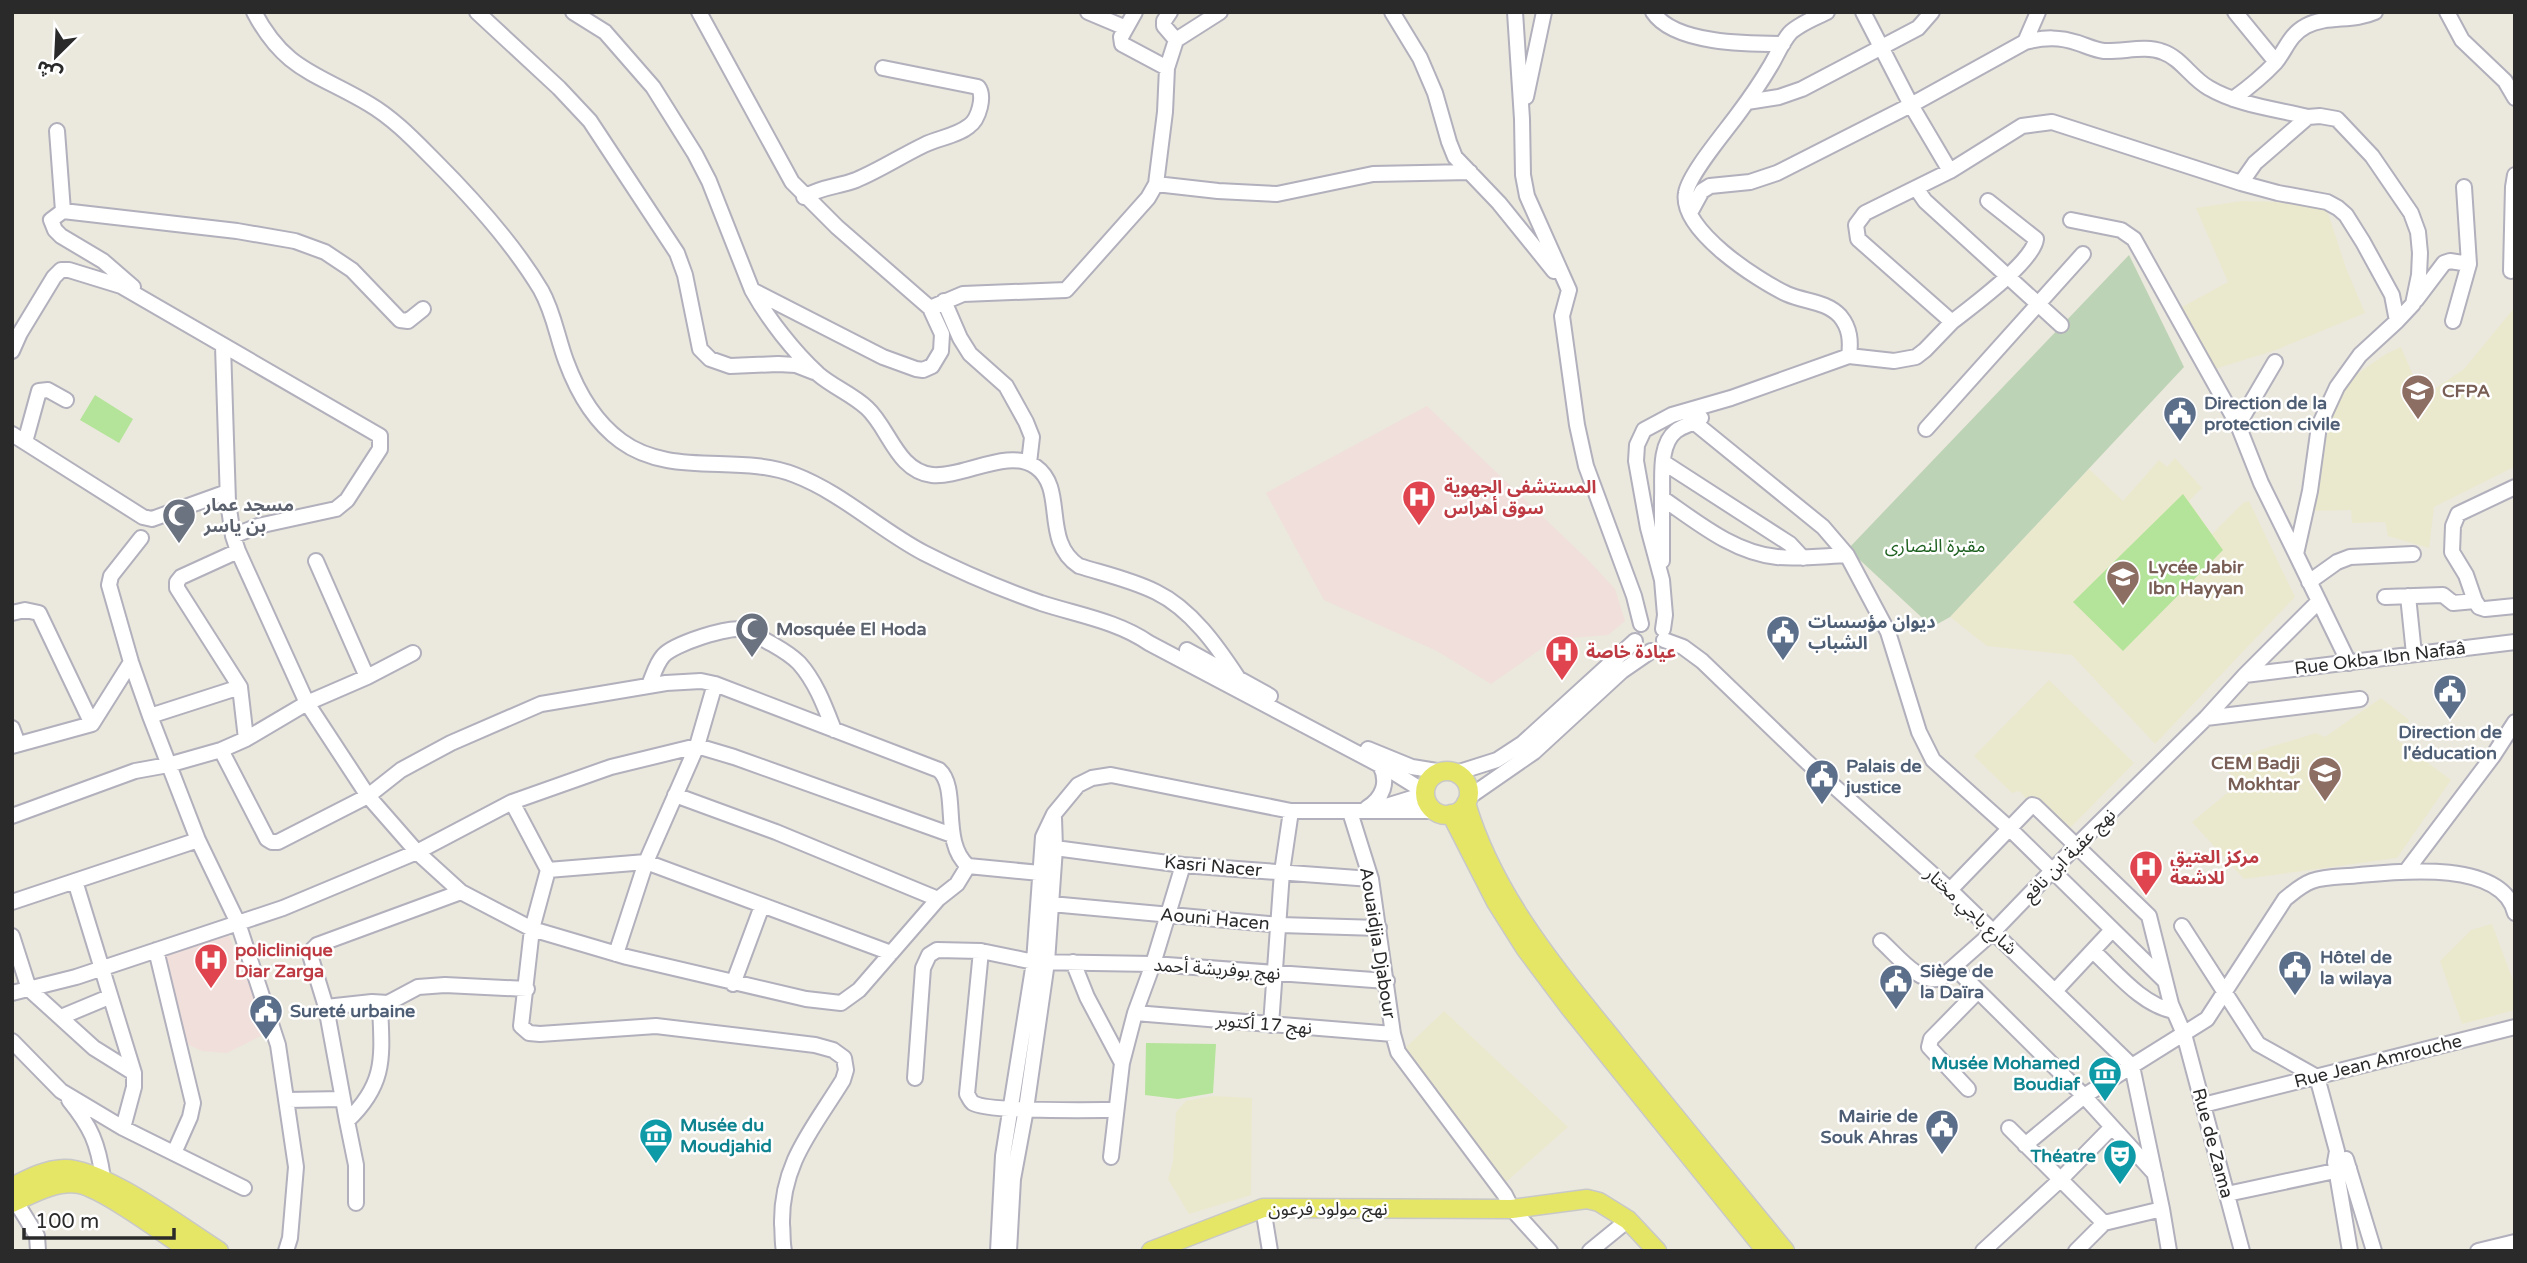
<svg xmlns="http://www.w3.org/2000/svg" width="2527" height="1263" font-family="'Varela Round','Noto Sans Arabic',sans-serif">
  <style>
    .education { fill: #ebe9cd }
    .medical { fill: #f1dfdb }
    .cemetery { fill: #bdd3b5 }
    .pitch { fill: #b3e499 }
    .lines { fill: none; stroke-linecap: round; stroke-linejoin: round }
    .minor-casing { stroke: #b1b0bc; stroke-width: 18 }
    .major-casing { stroke: #c8c8c8; stroke-width: 21 }
    .minor { stroke: #fff; stroke-width: 14 }
    .major { stroke: #e6e666; stroke-width: 18 }
    .labels { text-anchor: middle; stroke-width: 5; stroke-linejoin: round; paint-order: stroke }
    .education-label { font-size: 18px; font-weight: bold; fill: #785e54; stroke: #fff; text-anchor: start }
    .service-label { font-size: 18px; font-weight: bold; fill: #4e5e75; stroke: #fff; text-anchor: start }
    .health-label { font-size: 18px; font-weight: bold; fill: #be3a42; stroke: #fff; text-anchor: start }
    .worship-label { font-size: 18px; font-weight: bold; fill: #5b616d; stroke: #fff; text-anchor: start }
    .park-label { font-size: 18px; fill: #1f6121; stroke: #fff }
    .street-label { font-size: 18px; fill: #2a2a2a; stroke: #fff }
    .culture-label { font-size: 18px; font-weight: bold; fill: #0d838f; stroke: #fff; text-anchor: end }
  </style>
  <rect width="100%" height="100%" fill="#ebe8dd"/>
  <path class="education" d="M2242,201L2279,202L2327,210L2346,268L2365,313L2276,350L2202,373L2173,312L2228,282L2196,208Z
    M2515,307L2514,467L2434,507L2429,548L2388,536L2385,522L2352,523L2351,510L2313,511L2311,485H2302L2307,450L2335,389L2386,354L2401,347L2413,375L2430,392L2464,369Z
    M2175,458L2202,488L2189,501L2212,534L2243,503L2249,501L2295,597L2155,744L2072,655L1987,646L1950,617L2089,469L2123,501L2159,460L2167,467Z
    M2049,680L2134,763L2063,835L2019,791L2012,793L1974,756Z
    M2381,698L2409,720L2396,739L2451,780L2397,858L2244,879L2192,822L2238,784L2221,762L2316,733L2325,737Z
    M2492,924L2515,986V1010L2462,1024L2440,961L2471,930Z
    M1444,1011L1568,1127L1505,1183L1399,1054Z
    M1213,1096L1252,1098L1251,1195L1189,1214L1168,1179L1173,1162L1176,1112L1186,1101Z"/>
  <path class="medical" d="M1427,406L1589,561L1615,589L1625,621L1608,635L1555,639L1491,684L1437,651L1324,600L1266,493Z
    M225,926L269,1032L227,1053L202,1051L187,1044L157,947Z"/>
  <path class="cemetery" d="M2129,255L2184,367L1950,617L1932,627L1848,549Z"/>
  <path class="pitch" d="M95,395L133,419L119,443L80,420Z
    M2183,494L2223,550L2123,651L2073,602Z
    M1146,1043L1216,1044L1213,1093L1178,1099L1145,1095Z"/>
  <g class="lines">
    <g class="minor-casing">
      <path id="minor" d="M254,12C285,71 317,73 369,104C393,118 414,140 434,160C473,199 513,243 541,290C554,313 557,337 566,361C577,391 595,422 621,441C671,478 740,453 795,475C842,493 880,530 924,553C961,572 1001,589 1041,603C1078,615 1117,621 1149,643L1393,772L1425,792
        M477,12L559,88L590,121L677,253L685,275L700,349L710,359L730,366L778,364L796,365L814,372
        M573,12L605,32L653,87L695,154L709,181L752,290
        M699,12L792,182L837,227L930,308L942,334L941,351L932,366L923,370L916,369L883,357L752,290C768,319 794,352 818,374C833,387 852,394 867,408C889,428 897,471 932,475C963,478 1009,447 1036,467C1067,489 1041,541 1079,566C1105,574 1132,580 1156,592C1191,609 1217,646 1238,678
        M1088,12L1126,28
        M1135,12L1121,37L1122,44L1167,68L1176,40L1220,12
        M1170,12L1164,21V26L1176,40
        M1392,12L1420,58L1435,93L1449,142L1455,157L1499,203L1554,271
        M1515,12L1522,119L1523,175L1527,196L1569,290L1562,316L1577,425L1586,466L1634,596L1641,624
        M1653,12C1674,44 1748,44 1783,44
        M1827,12C1815,18 1799,24 1790,33C1782,42 1777,55 1771,65C1761,82 1750,98 1738,114C1725,132 1689,174 1686,193C1679,230 1759,281 1787,294C1805,302 1826,301 1840,316C1850,328 1851,341 1849,356
        M1863,12L1911,105L1950,171
        M2235,12L2276,62
        M2447,12L2462,40L2505,81L2515,98
        M2025,42L2038,12
        M1167,68L1165,112L1156,184L1218,191L1277,194L1373,174L1470,172
        M1526,97L1544,12
        M2233,99C2248,88 2262,77 2275,63C2286,50 2289,35 2306,26C2327,15 2353,22 2375,12
        M1747,102L1779,97L1802,89L1918,28L1932,12
        M57,131L63,211L51,220L55,230L61,236L103,261L133,287
        M2241,183L2255,163L2308,117
        M2464,187L2469,264
        M1916,188L1925,201L2061,325
        M804,197C823,186 838,187 856,180C880,170 901,156 924,145C938,138 957,136 969,126C979,119 985,96 978,87L883,68
        M63,211L237,231L295,241L325,252L352,270L400,320L408,321L423,309
        M1690,213L1702,191L1710,186L1750,182L1777,173L1911,105L2025,42C2045,37 2060,37 2078,43C2087,46 2095,50 2104,51C2124,52 2145,45 2163,52C2181,58 2192,79 2209,88C2238,105 2276,109 2308,117L2320,116L2337,119L2372,156L2411,213L2418,232L2420,253L2419,275L2413,304L2397,321
        M2071,220L2121,230L2134,239L2238,425L2261,483L2296,554
        M2511,271L2513,187L2515,175
        M2416,300L2444,263L2450,261L2469,264L2453,321
        M944,301L960,338L970,354L1006,386L1026,422L1032,437L1029,463
        M930,308L963,294L1066,290L1148,198L1156,184
        M1952,322C1972,306 2033,262 2036,239L1988,201
        M223,346L228,502L233,536L238,551L307,703L368,796L417,852L461,892L532,929L627,957L806,999L841,1003L859,990L938,899L957,884L968,866L1040,873
        M12,351L20,333L54,277L61,270H69L121,286L380,436V449L347,500L336,509L258,526L233,536
        M1695,423L1823,527L1847,555L1888,632L1919,732L1933,760L2010,829L2165,981
        M2238,425L2275,362
        M1926,429L2083,254
        M12,434L143,517L152,519L227,492
        M25,442L39,391L48,390L66,400
        M1663,462L1790,544L1803,558
        M2515,487L2458,514L2453,526L2452,552L2466,575L2475,601L2479,607L2485,609L2515,606
        M1662,498C1663,479 1658,445 1676,431C1683,425 1694,424 1701,418
        M141,538L111,576L109,585L131,662L150,716L198,840L238,923L278,1045L296,1167L290,1238L286,1251
        M238,551L181,577L177,582V588L240,687L246,739
        M316,561L367,677
        M1662,561V498C1697,522 1734,553 1777,557C1800,559 1824,556 1847,555
        M2309,582L2337,562L2350,557L2413,554
        M2408,596L2414,654
        M2385,597L2443,595L2453,603L2475,601
        M12,613L25,610L39,613L92,724L12,746
        M1663,629L1665,615L1662,580L1648,528L1636,461L1637,445L1644,430L1672,415L1731,398L1849,356L1894,361L1916,357L1925,350L1952,322L1858,239L1856,225L1865,213L1950,171L2022,126L2052,122L2241,183L2278,193L2327,202L2338,208L2346,215L2363,242L2392,295L2397,321L2360,355L2337,387L2319,426L2310,491L2296,554L2349,663
        M1664,640L1683,647L1702,661L1807,762L1950,890L2132,1066L2162,1209L2169,1251
        M1187,650L1270,696
        M2245,675L2515,642
        M649,685C653,676 656,664 663,656C673,644 731,625 743,630C759,636 787,651 799,663C816,682 825,707 834,730
        M150,716L240,687
        M2206,718L2360,699
        M92,724L131,662
        M12,728L18,744
        M1368,749L1412,767L1443,772
        M221,750L267,839L272,842H278L368,796L401,770L451,743L541,704L666,683L701,681L715,684L939,770C960,789 940,842 968,866
        M1456,773L1497,760L1523,743L1635,641
        M675,795L776,832L938,899
        M1469,797L1534,752L1622,671L1651,651
        M512,802L548,870
        M1383,807L1425,794
        M1367,808C1383,798 1389,782 1380,765
        M1350,812L1371,879L1393,1034L1398,1052L1505,1195L1512,1209L1550,1251
        M12,816L135,771L168,765L221,750L246,739L307,703L367,677L413,653
        M1055,848L1183,865L1371,879
        M2407,870L2493,756L2515,722
        M75,881L134,1073V1087L123,1128
        M1950,890L2032,805L2035,806L2149,916L2171,1004L2184,1034L2242,1251
        M12,902L198,840
        M1051,904L1280,925L1379,928
        M2182,926L2258,1044L2317,1077L2337,1151L2335,1162L2350,1251
        M12,936L29,989L94,1048L134,1073
        M1881,941C1896,954 1920,986 1941,978L1993,932L2077,845L2206,718L2245,675L2319,601
        M156,950L193,1103L190,1117L174,1153
        M2093,951C2117,973 2141,1004 2173,1011
        M616,954L646,862L697,746L715,684
        M1073,962L1087,997L1122,1063
        M1954,967L2084,1096L2155,1174
        M733,984L762,906
        M2055,991L2112,930
        M12,993L76,977L283,908L417,852L512,802L611,767L697,746L734,757L952,835
        M380,1005C382,1056 387,1083 347,1121L326,1007L311,958V951L317,945L461,892
        M326,1007L372,1002L388,1003L418,987L445,985L527,989
        M1135,1013L1393,1034
        M61,1017L109,997
        M1271,1025L1282,872L1291,811
        M12,1041L61,1091L123,1128L244,1188
        M915,1078L923,968L929,955L937,950L981,951
        M1968,1089L1929,1047L1931,1039L1978,991
        M69,1100C91,1127 98,1143 103,1178
        M286,1100L343,1099
        M2203,1105L2515,1027
        M1115,1110C1092,1110 987,1112 973,1103C970,1101 969,1097 967,1094L981,951L1034,962L1153,964L1387,981
        M347,1121L356,1165V1203
        M2009,1128L2104,1223L2076,1251
        M2025,1145L2084,1096L2207,1019L2285,899C2294,892 2301,885 2312,881C2326,876 2344,877 2360,875C2400,871 2502,860 2515,913
        M1111,1157L1122,1063L1135,1013L1153,964L1183,865
        M2346,1159L2374,1251
        M2227,1194L2349,1168
        M16,1202L37,1236L38,1251
        M1263,1208L1270,1251
        M2104,1223L2162,1209
        M784,1251C782,1242 783,1233 782,1224C781,1163 813,1129 843,1080L846,1070L844,1058L833,1050L815,1045L656,1026L540,1034L529,1033L521,1026L532,929L548,870L646,862L891,953
        M998,1251L1003,1156L1034,962L1043,837L1054,814L1078,785L1092,778L1111,775L1291,811H1435
        M1009,1251L1013,1179L1026,1109L1047,962L1055,848L1054,818
        M1590,1251L1628,1220
        M1983,1251L2060,1180L2111,1128
        M2478,1251L2515,1242"/>
    </g>
    <g class="major-casing">
      <path id="major" d="M1425 793a22 22 0 1 1 44 0a22 22 0 1 1-44 0Z
        M1466,803C1493,895 1555,968 1614,1041C1670,1111 1728,1181 1785,1251
        M1451,814L1496,902L1525,948L1570,1008L1766,1251
        M12,1187C28,1179 44,1170 63,1169C100,1166 184,1229 219,1251
        M12,1203C32,1194 56,1180 79,1184C104,1189 166,1235 190,1251
        M1151,1251L1263,1208L1512,1209L1587,1199L1599,1202L1628,1220L1657,1251"/>
    </g>
    <use href="#minor" class="minor"/>
    <use href="#major" class="major"/>
  </g>
  <defs>
    <g id="university-pin" transform="scale(1.75)"><path d="M0 17L-7.5 6A9.5 9.5 0 1 1 7.5 6Z" fill="#8d6e63" stroke="#fff"/><path d="M0-5L7-2L0 1L-7-2ZM-4 1L0 2.5L4 1V4Q0 6-4 4Z" fill="#fff"/></g>
    <g id="civic-pin" transform="scale(1.75)"><path d="M0 17L-7.5 6A9.5 9.5 0 1 1 7.5 6Z" fill="#5c6f8a" stroke="#fff"/><path d="M-.6-6.5H3V-4.5H.6V-3L4-1V1h2V6H-6V1h2V-1L-.6-3ZM-1.2 2.5V6h2.4V2.5Z" fill="#fff"/></g>
    <g id="hospital-pin" transform="scale(1.75)"><path d="M0 17L-7.5 6A9.5 9.5 0 1 1 7.5 6Z" fill="#e0444e" stroke="#fff"/><path d="M-5-5h3v3.5h4V-5h3V5h-3V1.5h-4V5h-3Z" fill="#fff"/></g>
    <g id="mosque-pin" transform="scale(1.75)"><path d="M0 17L-7.5 6A9.5 9.5 0 1 1 7.5 6Z" fill="#6b7280" stroke="#fff"/><path d="M3.5-4.9A6 6 0 1 0 3.5 4.9A5 5 0 1 1 3.5-4.9Z" fill="#fff"/></g>
    <g id="school-pin" transform="scale(1.75)"><path d="M0 17L-7.5 6A9.5 9.5 0 1 1 7.5 6Z" fill="#8d6e63" stroke="#fff"/><path d="M0-5L7-2L0 1L-7-2ZM-4 1L0 2.5L4 1V4Q0 6-4 4Z" fill="#fff"/></g>
    <g id="museum-pin" transform="scale(1.75)"><path d="M0 17L-7.5 6A9.5 9.5 0 1 1 7.5 6Z" fill="#0f9aa8" stroke="#fff"/><path d="M0-6L6-3V-2H-6V-3ZM-5-1h2V3h-2ZM-1-1h2V3h-2ZM3-1h2V3H3ZM-6 4H6V6H-6Z" fill="#fff"/></g>
    <g id="theatre-pin" transform="scale(1.75)"><path d="M0 17L-7.5 6A9.5 9.5 0 1 1 7.5 6Z" fill="#0f9aa8" stroke="#fff"/><path d="M-5-5.5Q0-4 5-5.5V0Q5 5 0 6Q-5 5-5 0ZM-3.3-2.5H-1v1.5H-3.3ZM1-2.5H3.3v1.5H1ZM-2.8 1Q0 5.5 2.8 1Z" fill="#fff"/></g>
  </defs>
  <g fill-rule="evenodd">
    <use href="#university-pin" x="2418" y="391"/>
    <use href="#civic-pin" x="2180" y="413"/>
    <use href="#hospital-pin" x="1419" y="497"/>
    <use href="#mosque-pin" x="179" y="515"/>
    <use href="#school-pin" x="2123" y="577"/>
    <use href="#mosque-pin" x="752" y="629"/>
    <use href="#civic-pin" x="1783" y="632"/>
    <use href="#hospital-pin" x="1562" y="652"/>
    <use href="#civic-pin" x="2450" y="691"/>
    <use href="#school-pin" x="2325" y="773"/>
    <use href="#civic-pin" x="1822" y="776"/>
    <use href="#hospital-pin" x="2146" y="867"/>
    <use href="#hospital-pin" x="211" y="960"/>
    <use href="#civic-pin" x="2295" y="967"/>
    <use href="#civic-pin" x="1896" y="981"/>
    <use href="#civic-pin" x="266" y="1011"/>
    <use href="#museum-pin" x="2105" y="1073"/>
    <use href="#civic-pin" x="1942" y="1126"/>
    <use href="#museum-pin" x="656" y="1135"/>
    <use href="#theatre-pin" x="2120" y="1156"/>
  </g>
  <g class="labels">
    <g class="education-label">
      <text x="2442" y="397">CFPA</text>
      <text x="2148" y="573">Lycée Jabir<tspan x="2148" dy="21">Ibn Hayyan</tspan></text>
      <text x="2300" y="769" text-anchor="end">CEM Badji<tspan x="2300" dy="21">Mokhtar</tspan></text>
    </g>
    <g class="service-label">
      <text x="2204" y="409">Direction de la<tspan x="2204" dy="21">protection civile</tspan></text>
      <text x="1808" y="628">ديوان مؤسسات<tspan x="1808" dy="21">الشباب</tspan></text>
      <text x="2450" y="738" text-anchor="middle">Direction de<tspan x="2450" dy="21">l'éducation</tspan></text>
      <text x="1846" y="772">Palais de<tspan x="1846" dy="21">justice</tspan></text>
      <text x="2320" y="963">Hôtel de<tspan x="2320" dy="21">la wilaya</tspan></text>
      <text x="1920" y="977">Siège de<tspan x="1920" dy="21">la Daïra</tspan></text>
      <text x="290" y="1017">Sureté urbaine</text>
      <text x="1918" y="1122" text-anchor="end">Mairie de<tspan x="1918" dy="21">Souk Ahras</tspan></text>
    </g>
    <g class="health-label">
      <text x="1444" y="493">المستشفى الجهوية<tspan x="1444" dy="21">سوق أهراس</tspan></text>
      <text x="1586" y="658">عيادة خاصة</text>
      <text x="2170" y="863">مركز العتيق<tspan x="2170" dy="21">للاشعة</tspan></text>
      <text x="235" y="956">policlinique<tspan x="235" dy="21">Diar Zarga</tspan></text>
    </g>
    <g class="worship-label">
      <text x="204" y="511">مسجد عمار<tspan x="204" dy="21">بن ياسر</tspan></text>
      <text x="776" y="635">Mosquée El Hoda</text>
    </g>
    <g class="park-label">
      <text x="1935" y="552">مقبرة النصارى</text>
    </g>
    <g class="street-label">
      <text transform="translate(2380 658) rotate(-7)" y="6">Rue Okba Ibn Nafaâ</text>
      <text transform="translate(2069 855) rotate(-45)" y="6">نهج عقبة ابن نافع</text>
      <text transform="translate(1213 866) rotate(5)" y="6">Kasri Nacer</text>
      <text transform="translate(1971 911) rotate(43)" y="6">شارع باجي مختار</text>
      <text transform="translate(1215 919) rotate(5)" y="6">Aouni Hacen</text>
      <text transform="translate(1378 943) rotate(81)" y="6">Aouaidjia Djabour</text>
      <text transform="translate(1217 969) rotate(4)" y="6">نهج بوفريشة أحمد</text>
      <text transform="translate(1264 1024) rotate(5)" y="6">نهج 17 أكتوبر</text>
      <text transform="translate(2378 1061) rotate(-14)" y="6">Rue Jean Amrouche</text>
      <text transform="translate(2213 1143) rotate(75)" y="6">Rue de Zama</text>
      <text x="1328" y="1215">نهج مولود فرعون</text>
    </g>
    <g class="culture-label">
      <text x="2080" y="1069">Musée Mohamed<tspan x="2080" dy="21">Boudiaf</tspan></text>
      <text x="680" y="1131" text-anchor="start">Musée du<tspan x="680" dy="21">Moudjahid</tspan></text>
      <text x="2096" y="1162">Théatre</text>
    </g>
  </g>
  <rect width="2527" height="1263" fill="none" stroke="#2a2a2a" stroke-width="28"/>
  <g transform="translate(56 56) rotate(204)" stroke="#ffffff" stroke-width="5" paint-order="stroke">
  <path d="M0-5L12 26L0 18L-12 26Z" fill="#2a2a2a"/>
  <text y="-10" font-size="19" font-weight="bold" text-anchor="middle" fill="#2a2a2a">ش</text>
  </g>
  <path d="M24 1228v10h150v-10" fill="none" stroke="#2a2a2a" stroke-width="3.5"/>
  <text x="35" y="1228" font-size="21" fill="#2a2a2a" stroke="#ffffff" stroke-width="5" paint-order="stroke">100 m</text>
</svg>
